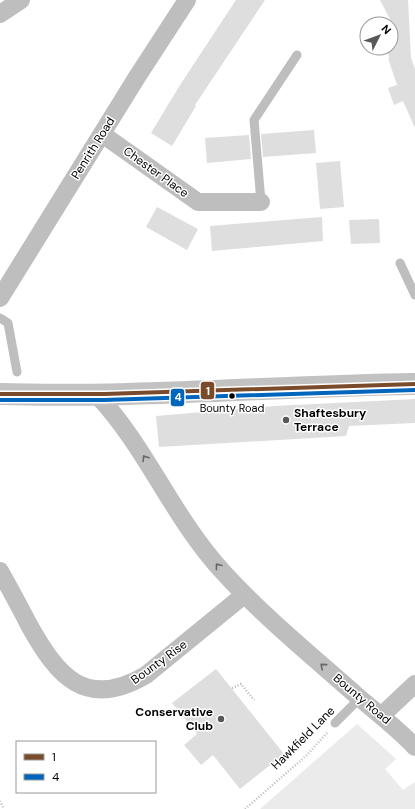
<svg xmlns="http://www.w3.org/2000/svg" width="415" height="809" font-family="'DM Sans',sans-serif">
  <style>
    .green { fill: #ebebeb }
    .building { fill: #dedede }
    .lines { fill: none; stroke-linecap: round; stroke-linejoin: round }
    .path { stroke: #b9b9b9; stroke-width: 2.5; stroke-dasharray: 1 2; stroke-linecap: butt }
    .lane { stroke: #bebebe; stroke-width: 9 }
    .street { stroke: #bebebe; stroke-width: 18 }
    .secondary { stroke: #c2c2c2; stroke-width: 22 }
    .bus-1-casing { stroke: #fff; stroke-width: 7 }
    .bus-2-casing { stroke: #fff; stroke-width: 7 }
    .bus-1 { stroke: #7a4b2a; stroke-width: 4 }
    .bus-2 { stroke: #0065bd; stroke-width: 4 }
    .oneway { stroke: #686868 }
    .bus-dot { fill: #000; stroke: #fff; stroke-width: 1.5 }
    .poi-dot { fill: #595959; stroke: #fff; stroke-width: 1.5 }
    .labels { text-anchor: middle; stroke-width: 3; stroke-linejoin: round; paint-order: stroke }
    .bus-label { font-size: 11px; fill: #000; stroke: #fff }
    .street-label { font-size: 12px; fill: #000; stroke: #fff }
    .poi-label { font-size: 12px; font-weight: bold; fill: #000; stroke: #fff; text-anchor: start }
    .line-badge { stroke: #fff; stroke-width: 1.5 }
    .badge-label { font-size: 11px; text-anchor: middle; font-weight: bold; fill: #fff }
  </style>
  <rect width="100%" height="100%" fill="#fff"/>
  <path class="green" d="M357,724L396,759L385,769L403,790L415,782V809H260Z"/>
  <path class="building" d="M236,0H265L195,105L196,106L172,146L151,133L180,85Z
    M380,0H408L411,58L415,69V128L403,101L394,105L388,88L397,85L389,61L388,50H380V48H391V24H379V21H391Z
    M314,130L316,153L263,157L261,134Z
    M249,135L251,159L207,163L205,138Z
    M340,161L344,207L320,209L316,163Z
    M157,207L198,229L187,250L146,227Z
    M322,217L323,241L212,251L210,226Z
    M379,219L380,243L351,244L349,220Z
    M415,399V423L349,426L346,436L159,447L156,416L274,406Z
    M216,669L284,754L240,789L213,755L201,765L184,745L197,734L172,703Z"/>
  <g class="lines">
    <path class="path" d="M232,688L241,684L254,700
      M0,801L4,809
      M245,809L306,756L327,733"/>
    <path class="lane" d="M261,202L254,120L297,55
      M400,263L415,295
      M0,318L8,323L17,372
      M335,723L360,698"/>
    <path class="street" d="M0,14L21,0
      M102,134L198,202H261
      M0,298L137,77L187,0
      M97,395C147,448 173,518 223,572C264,617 311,655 356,695C376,712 397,728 415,747
      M0,571C10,589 20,607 29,625C57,675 85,711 146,675L244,595
      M382,715L415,684"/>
    <path class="secondary" d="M0,394C138,398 277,386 415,384"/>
    <g class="bus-1-casing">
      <path id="bus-1" d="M0,394H104L415,384"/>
    </g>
    <g class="bus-2-casing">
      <path id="bus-2" d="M0,400H104L415,390"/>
    </g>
    <use href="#bus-1" class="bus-1"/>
    <use href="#bus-2" class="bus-2"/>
  </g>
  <defs><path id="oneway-chevron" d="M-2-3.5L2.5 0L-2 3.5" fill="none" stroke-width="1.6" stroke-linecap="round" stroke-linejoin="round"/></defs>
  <g class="oneway">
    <use href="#oneway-chevron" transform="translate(145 458) rotate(-122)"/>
    <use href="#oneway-chevron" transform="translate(218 566) rotate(-128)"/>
    <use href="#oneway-chevron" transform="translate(323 666) rotate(-139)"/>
  </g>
  <circle class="bus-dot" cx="232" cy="396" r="3.5"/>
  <g class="poi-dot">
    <circle cx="286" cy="420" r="4"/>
    <circle cx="221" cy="719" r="4"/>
  </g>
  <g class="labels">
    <g class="bus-label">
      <text x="232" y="412">Bounty Road</text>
    </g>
    <g class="street-label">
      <text transform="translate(93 148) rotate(-58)" y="4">Penrith Road</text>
      <text transform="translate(156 172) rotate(36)" y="4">Chester Place</text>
      <text transform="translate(159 662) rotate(-36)" y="4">Bounty Rise</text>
      <text transform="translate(362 699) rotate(40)" y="4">Bounty Road</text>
      <text transform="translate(303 738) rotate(-45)" y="4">Hawkfield Lane</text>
    </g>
    <g class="poi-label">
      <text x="294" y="417">Shaftesbury<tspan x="294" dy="14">Terrace</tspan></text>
      <text x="213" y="716" text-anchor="end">Conservative<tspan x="213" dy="14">Club</tspan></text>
    </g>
  </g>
  <g class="line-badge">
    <rect x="200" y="381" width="15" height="19" rx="4" fill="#7a4b2a"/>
    <rect x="170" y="388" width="15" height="19" rx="4" fill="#0065bd"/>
  </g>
  <g class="badge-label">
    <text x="208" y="395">1</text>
    <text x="178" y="401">4</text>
  </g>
  <rect x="16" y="741" width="140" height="52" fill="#ffffff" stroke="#999999"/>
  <rect x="24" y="754" width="20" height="6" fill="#7a4b2a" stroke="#999999"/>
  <text x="52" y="761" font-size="12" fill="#000000">1</text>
  <rect x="24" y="774" width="20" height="6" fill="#0065bd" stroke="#999999"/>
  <text x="52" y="781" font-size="12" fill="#000000">4</text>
  <g transform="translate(379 36) rotate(48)"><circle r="19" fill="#ffffff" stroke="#999999"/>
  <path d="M0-3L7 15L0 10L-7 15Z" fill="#595959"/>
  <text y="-6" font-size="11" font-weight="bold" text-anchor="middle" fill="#000000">N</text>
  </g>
</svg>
